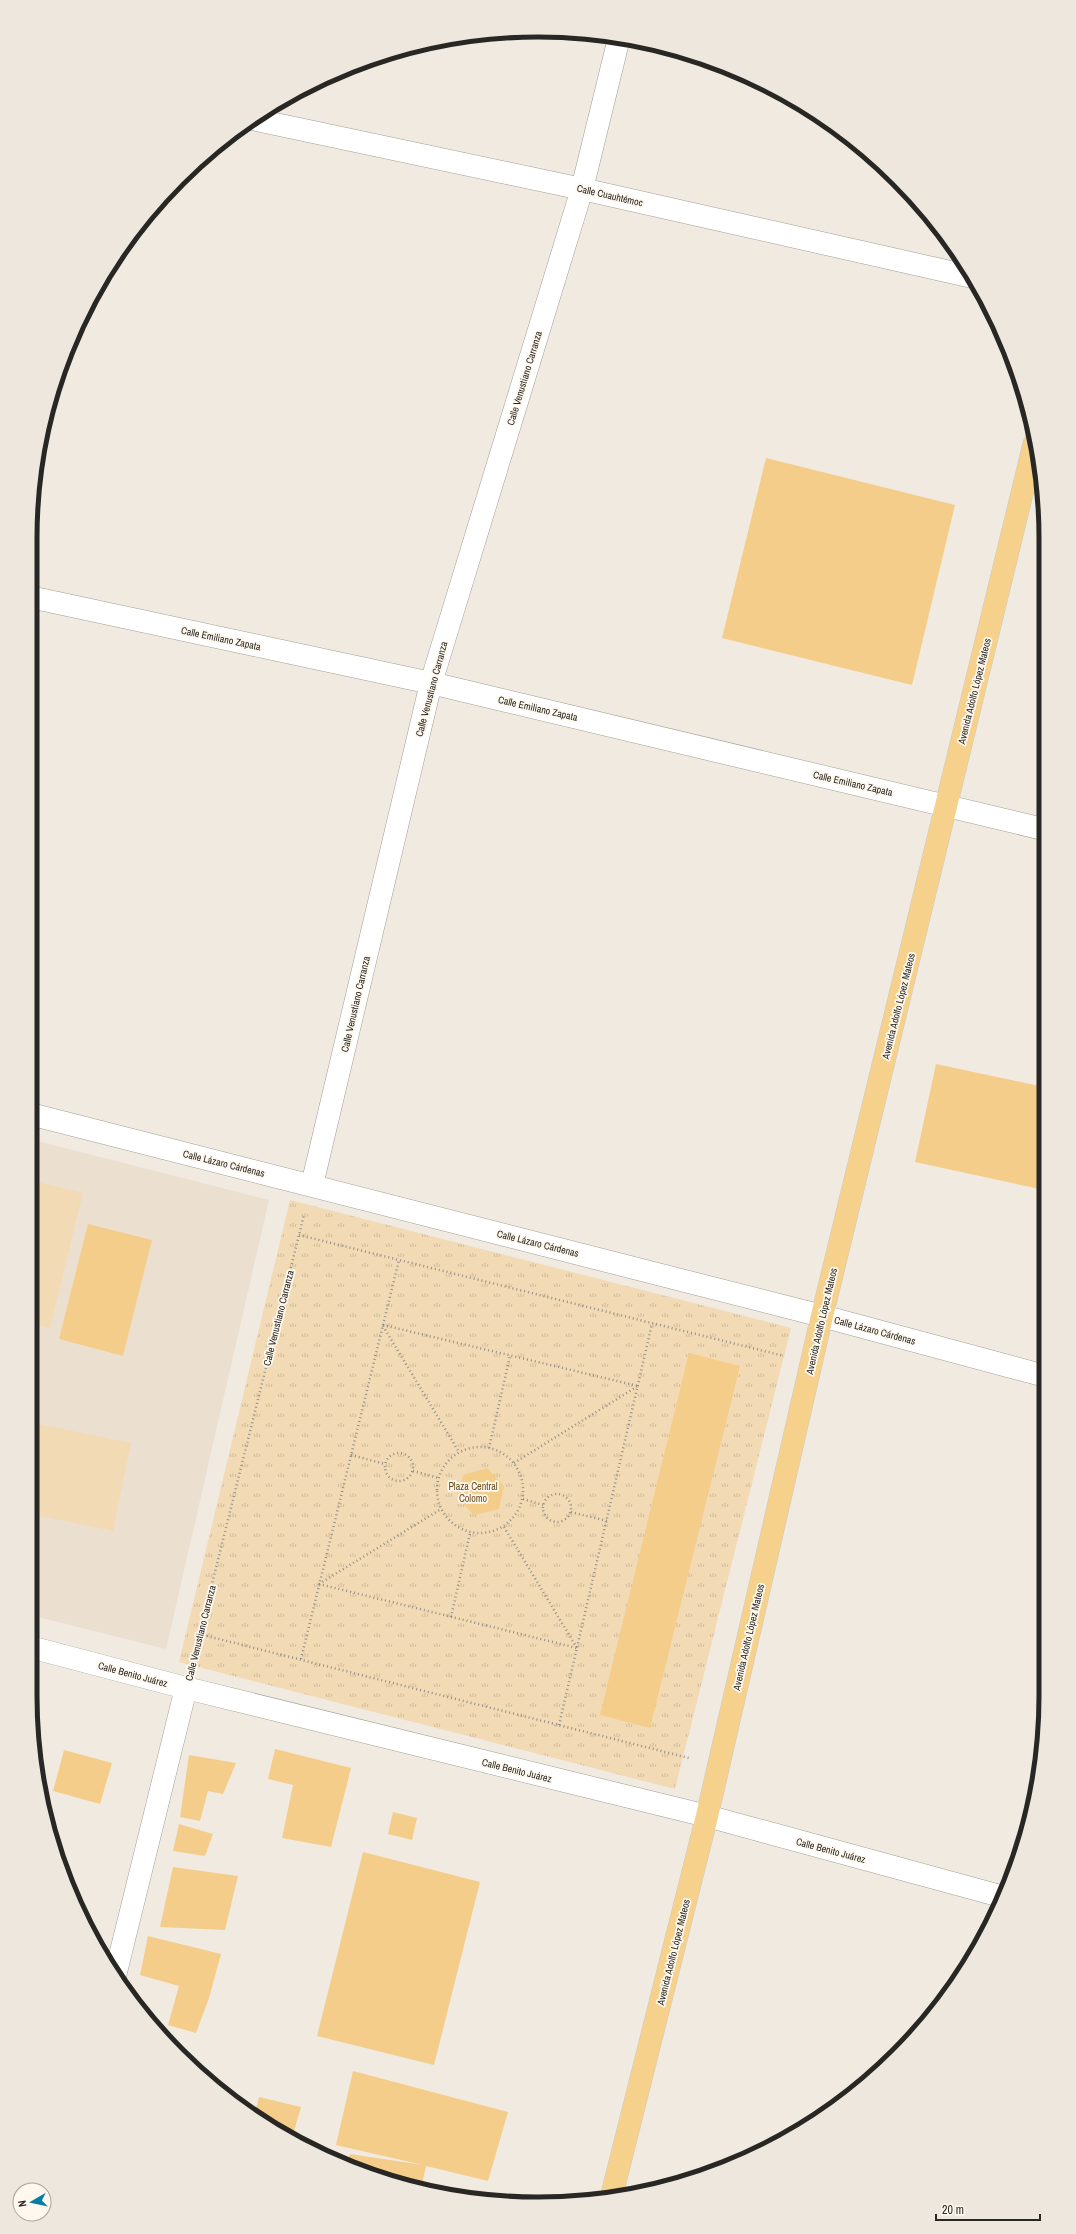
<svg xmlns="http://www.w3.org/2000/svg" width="1076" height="2234" font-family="'Archivo Narrow',sans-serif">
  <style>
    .built { fill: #ebe0cf }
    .grass { fill: #f2dab4 }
    .park { fill: url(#park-tufts) }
    .building { fill: #f4cd8b }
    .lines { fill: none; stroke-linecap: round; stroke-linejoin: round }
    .minor-casing { stroke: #a49e94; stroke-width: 23 }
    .major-casing { stroke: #cccbca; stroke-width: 23 }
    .path { stroke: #938e87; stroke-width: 2.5; stroke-dasharray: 1 3; stroke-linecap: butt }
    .minor { stroke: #fff; stroke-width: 22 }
    .major { stroke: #f5d18c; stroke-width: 22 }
    .labels { text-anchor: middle; stroke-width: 3.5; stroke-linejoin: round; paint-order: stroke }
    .street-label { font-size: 10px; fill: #292723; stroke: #fef8ee }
    .park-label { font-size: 10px; fill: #684d1c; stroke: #fef8ee }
    .rim { fill: none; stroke: #292723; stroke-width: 5 }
  </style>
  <defs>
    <pattern id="park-tufts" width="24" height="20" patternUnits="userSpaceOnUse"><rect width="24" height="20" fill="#f2dab4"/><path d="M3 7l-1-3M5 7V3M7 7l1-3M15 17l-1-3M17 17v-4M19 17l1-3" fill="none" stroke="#d0bb9a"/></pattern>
  </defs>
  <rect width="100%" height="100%" fill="#f1eae0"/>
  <path class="built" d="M30,1139L269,1200L166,1649L30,1615Z"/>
  <path class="grass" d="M30,1180L83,1193L50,1328L30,1323Z
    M30,1422L131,1443L113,1531L30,1514Z"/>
  <path class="park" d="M290,1200L791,1328L675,1789L179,1662Z"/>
  <path class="building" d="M766,458L955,505L912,685L722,638Z
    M936,1064L1044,1087V1190L915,1162Z
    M88,1224L152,1240L123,1356L59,1339Z
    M689,1353L740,1366L650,1728L600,1715Z
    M487,1468L504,1486L499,1509L474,1515L457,1498L463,1475Z
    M30,1534L38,1536L30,1564Z
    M275,1749L351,1768L331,1847L282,1838L293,1785L268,1779Z
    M64,1750L112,1763L100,1804L53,1791Z
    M189,1755L236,1763L223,1794L208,1791L200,1821L180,1817Z
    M393,1812L417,1818L412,1840L388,1834Z
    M179,1824L213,1834L205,1856L173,1851Z
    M363,1852L480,1882L434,2065L317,2036Z
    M173,1867L238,1876L225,1930L160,1927Z
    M148,1936L221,1954L209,1998L196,2033L168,2025L179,1986L140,1975Z
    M353,2071L508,2112L488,2181L426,2166L421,2189L346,2166L350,2154L423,2165L336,2145Z
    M259,2097L301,2107L292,2138L254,2117Z"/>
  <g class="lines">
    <g class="minor-casing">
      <path id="minor" d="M252,119L582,189L968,276
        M30,597L431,683L1043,829
        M30,1114L822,1316L1045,1376
        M312,1185L431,683L582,189L619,38
        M30,1647L186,1688L707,1816L1004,1897
        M115,1976L186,1688"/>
    </g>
    <g class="major-casing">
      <path id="major" d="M611,2198L707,1816L822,1316L1034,444"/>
    </g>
    <path class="path" d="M299,1235L784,1356
      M383,1325L638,1386
      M383,1326L459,1452
      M437 1490a43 43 0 1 1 86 0a43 43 0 1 1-86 0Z
      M489,1448L510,1356
      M385 1467a14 14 0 1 1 28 0a14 14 0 1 1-28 0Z
      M351,1455L385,1464
      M514,1463L638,1386
      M413,1471L439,1478
      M543 1508a14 14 0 1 1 28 0a14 14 0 1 1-28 0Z
      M523,1499L543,1505
      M571,1512L607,1521
      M504,1527L577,1648
      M319,1584L577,1648
      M319,1584L441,1509
      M451,1617L470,1533
      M199,1634L689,1758
      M301,1659L399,1260
      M193,1660L304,1215
      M559,1725L652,1324"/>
    <use href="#minor" class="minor"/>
    <use href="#major" class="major"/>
  </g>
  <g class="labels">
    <g class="street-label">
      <text transform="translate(610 195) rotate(13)" y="4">Calle Cuauhtémoc</text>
      <text transform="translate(524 378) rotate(-73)" y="4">Calle Venustiano Carranza</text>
      <text transform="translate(221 638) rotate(12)" y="4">Calle Emiliano Zapata</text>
      <text transform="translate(431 689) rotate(-75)" y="4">Calle Venustiano Carranza</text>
      <text transform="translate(974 691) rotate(-76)" y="4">Avenida Adolfo López Mateos</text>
      <text transform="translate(538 708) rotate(13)" y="4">Calle Emiliano Zapata</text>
      <text transform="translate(853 783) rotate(13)" y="4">Calle Emiliano Zapata</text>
      <text transform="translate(355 1004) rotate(-77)" y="4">Calle Venustiano Carranza</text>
      <text transform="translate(898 1006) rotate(-76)" y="4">Avenida Adolfo López Mateos</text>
      <text transform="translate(224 1163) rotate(14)" y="4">Calle Lázaro Cárdenas</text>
      <text transform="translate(538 1243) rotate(14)" y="4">Calle Lázaro Cárdenas</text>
      <text transform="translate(278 1318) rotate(-76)" y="4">Calle Venustiano Carranza</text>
      <text transform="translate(821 1321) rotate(-77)" y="4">Avenida Adolfo López Mateos</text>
      <text transform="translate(875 1330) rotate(15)" y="4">Calle Lázaro Cárdenas</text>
      <text transform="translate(200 1633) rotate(-76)" y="4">Calle Venustiano Carranza</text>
      <text transform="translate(748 1637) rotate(-77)" y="4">Avenida Adolfo López Mateos</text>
      <text transform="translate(133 1674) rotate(15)" y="4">Calle Benito Juárez</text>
      <text transform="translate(517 1770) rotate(14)" y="4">Calle Benito Juárez</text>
      <text transform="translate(831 1850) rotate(15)" y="4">Calle Benito Juárez</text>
      <text transform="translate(673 1952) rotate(-76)" y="4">Avenida Adolfo López Mateos</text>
    </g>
    <g class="park-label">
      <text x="473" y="1490">Plaza Central<tspan x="473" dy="12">Colomo</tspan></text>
    </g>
  </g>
  <path d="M0 0H1076V2234H0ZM538 37H538A501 501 0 0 1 1039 538V1696A501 501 0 0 1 538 2197H538A501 501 0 0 1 37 1696V538A501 501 0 0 1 538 37Z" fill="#ede7de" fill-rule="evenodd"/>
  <path class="rim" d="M538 37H538A501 501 0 0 1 1039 538V1696A501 501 0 0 1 538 2197H538A501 501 0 0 1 37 1696V538A501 501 0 0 1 538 37Z"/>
  <g transform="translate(32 2202) rotate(261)"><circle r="19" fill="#fef8ee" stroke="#a9a49d"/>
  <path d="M0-3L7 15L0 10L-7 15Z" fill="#057ca4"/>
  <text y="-6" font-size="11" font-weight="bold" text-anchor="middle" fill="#292723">N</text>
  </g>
  <path d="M936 2214v6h104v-6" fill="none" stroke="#292723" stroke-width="2"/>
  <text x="942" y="2214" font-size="12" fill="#292723" stroke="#fef8ee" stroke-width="3" paint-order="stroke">20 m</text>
</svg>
